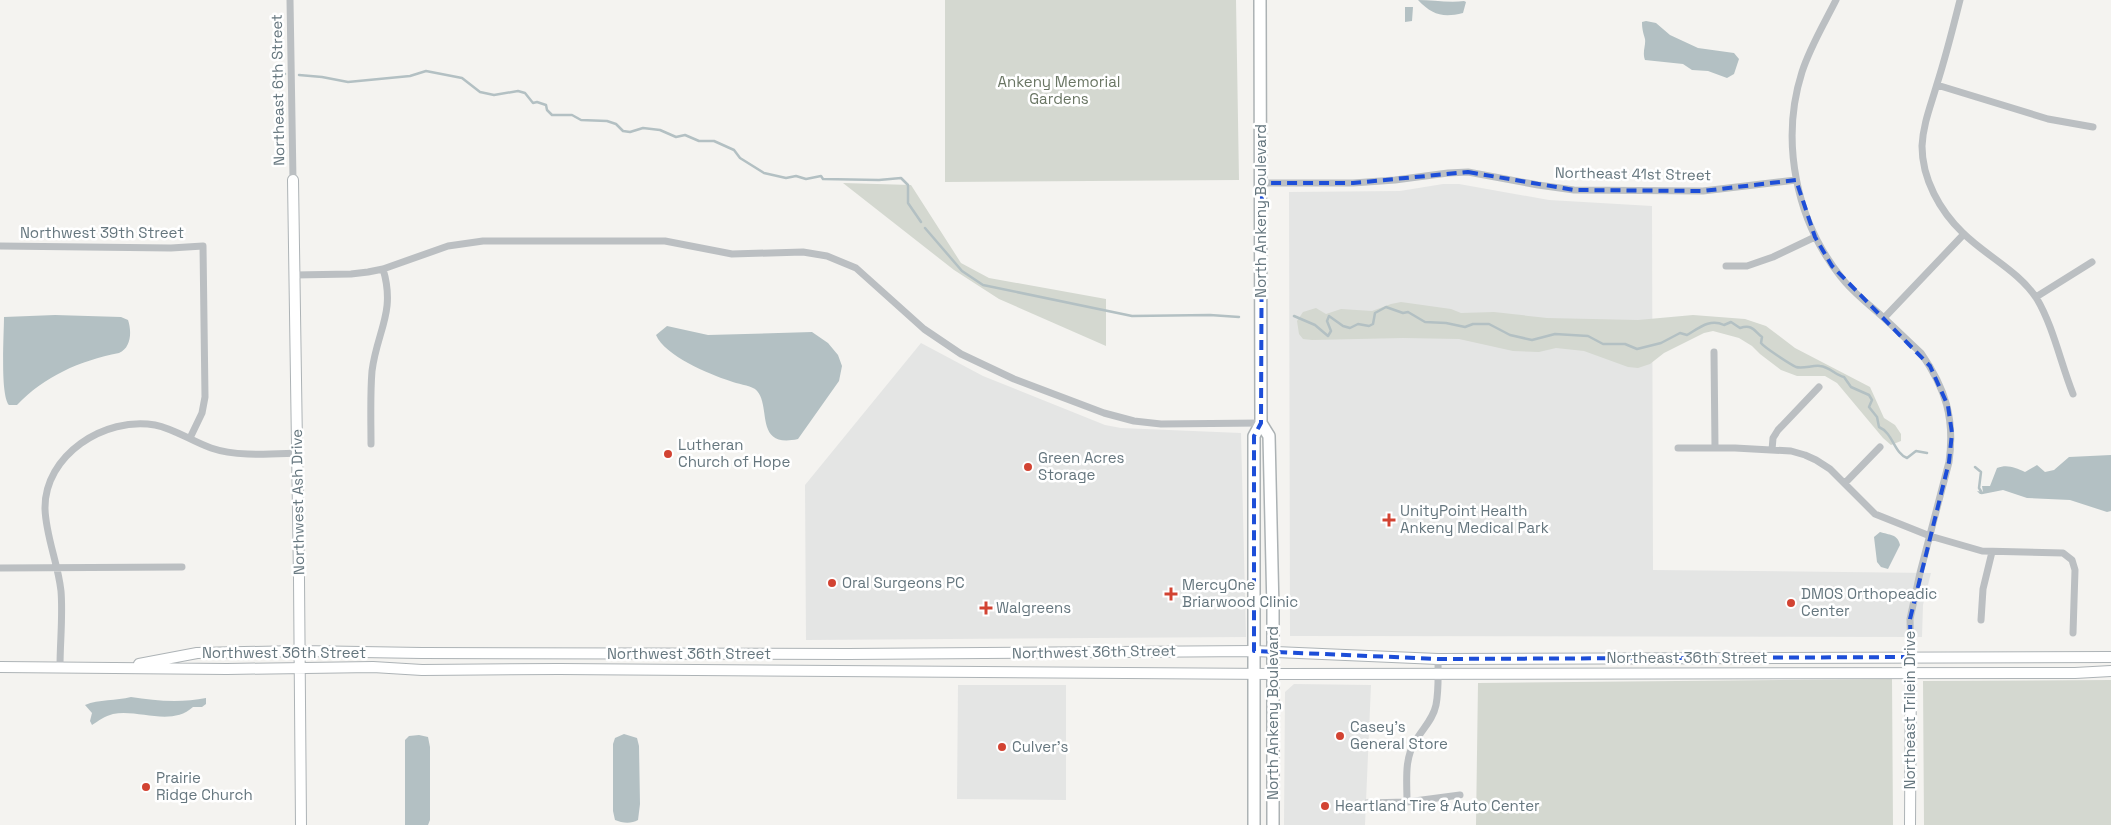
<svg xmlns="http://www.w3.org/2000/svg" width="2111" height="825" font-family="'Space Grotesk',sans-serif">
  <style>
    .built { fill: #e4e5e4 }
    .green { fill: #d4d8d0 }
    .water { fill: #b3c0c3 }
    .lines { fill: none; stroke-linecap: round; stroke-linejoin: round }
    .stream { stroke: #b3c0c3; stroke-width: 2.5 }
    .secondary-casing { stroke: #adb3b6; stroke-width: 12 }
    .primary-casing { stroke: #acb2b4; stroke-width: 14 }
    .street { stroke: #bbbfc2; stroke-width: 7 }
    .secondary { stroke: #fff; stroke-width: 10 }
    .primary { stroke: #fff; stroke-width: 11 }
    .marked { fill: none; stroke: #1d4ed8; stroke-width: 4; stroke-dasharray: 10 6; stroke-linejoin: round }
    .poi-dot { fill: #d24332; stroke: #fff; stroke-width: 2 }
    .labels { text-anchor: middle; stroke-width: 5; stroke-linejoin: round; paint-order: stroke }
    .park-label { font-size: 15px; fill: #6a7664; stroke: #fff }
    .street-label { font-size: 15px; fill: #65767e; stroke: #fff }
    .poi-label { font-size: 15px; fill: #65767e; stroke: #fff; text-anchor: start }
  </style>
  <rect width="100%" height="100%" fill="#f4f3f0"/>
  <path class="built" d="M1443,184H1459L1549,200L1652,206L1653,570L1931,573L1923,605L1922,637L1290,636L1289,192L1400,191Z
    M921,343L983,376L1105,425L1121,428L1241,433L1246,637L806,640L805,485Z
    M1294,684L1371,685L1365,825H1284L1285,692Z
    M958,685H1066V800L957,799Z"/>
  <path class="green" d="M945,0H1236L1239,180L945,182Z
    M843,183L911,185L961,263L989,278L1106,299V346L999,299L954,270Z
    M1401,302L1451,309L1461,313L1494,312L1547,318L1638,320L1693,315L1745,319L1766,326L1795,348L1870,387L1884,418L1895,425L1901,434V441L1891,445L1883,438L1837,383L1825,376H1797L1781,370L1760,354L1752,346L1739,338L1713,331L1704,333L1664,353L1650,364L1638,368L1628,367L1584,351L1556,348L1539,352L1513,351L1459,339L1403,338L1312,340L1303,339L1299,334L1297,321L1303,312L1316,308L1326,314L1341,309L1372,311L1391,304Z
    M1892,679L1893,825H1476L1478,683Z
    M2111,680V825H1924L1923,681Z"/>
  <path class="water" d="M1418,0C1432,0 1450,3 1464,1L1466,2L1463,13C1443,18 1432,15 1418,0Z
    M1405,7H1413L1412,21L1405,22Z
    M1646,21L1656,23L1670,35L1698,48L1734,53L1739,59L1734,74L1727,78L1708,71L1692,70L1683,64L1645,60C1642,52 1646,45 1645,39C1643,32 1642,29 1642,22Z
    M55,315L121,317L128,320C132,332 131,348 119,353C79,361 45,376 17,405H9C0,394 4,335 4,317Z
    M667,326L708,335L812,332L828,343L838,355L842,366L839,381L798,439C752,449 773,403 755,389C749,385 737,384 730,381C709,374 665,356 656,335Z
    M2111,455V511L2107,512L2070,500L2027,498L2003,490L1983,494H1980L1977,491L1983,492L1982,486H1990L1997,468C2008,464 2015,468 2025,472L2037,465L2045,472L2054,470L2069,457Z
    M1880,532C1889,535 1898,534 1900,545L1888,569L1881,567L1877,562L1874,537Z
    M131,697C155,701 182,703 206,698V704L202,707H193C171,727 139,709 113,714C105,716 98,721 92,725L90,721L92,713L85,705C99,699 116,701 131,697Z
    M624,734L637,738L639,746L640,804L638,820C631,824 622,823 615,820L613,811V744L615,738Z
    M419,735L428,737L430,747V820L428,825H405V740L409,736Z"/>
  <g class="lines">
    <path class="stream" d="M281,74H285
      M299,75L322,77L348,82L410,76L426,71L462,78L480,92L494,95L518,91L525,93L533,103L537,102L546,105L547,110L552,115H572L581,120L607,121L616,124L623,131L630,132L643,128L660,130L676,137L685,135L699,141H714L734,150L740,158L764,173L786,178L796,176L806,179L821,176L823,179L879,180L901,178L908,185V203L921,222
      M925,228L962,271L983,285L1132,316L1210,315L1239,317
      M1294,316L1315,325L1328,336L1331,331L1327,321L1329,316L1343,326L1350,328L1358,324L1369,326L1373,324L1375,313L1386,307L1403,313L1408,312L1425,322L1446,323L1465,327L1473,324H1489L1510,335L1532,340L1555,334L1588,336L1603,344H1625L1637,349L1661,343L1680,333L1687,335C1699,328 1710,318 1724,325L1731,322L1740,328C1753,324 1754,331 1762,337L1761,343C1765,348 1790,364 1796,367C1803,369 1813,365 1820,366C1830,367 1835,375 1844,377L1851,387L1869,395L1872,400L1869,407L1877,417L1879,427C1893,433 1894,453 1907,458L1916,451L1927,453
      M1975,467L1981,472L1979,488L1982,493"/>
    <g class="secondary-casing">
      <path id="secondary" d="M293,180L299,579L301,825
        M139,664L197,653L300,651L422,653L848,654L1254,651L1438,659L2111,657
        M0,667L227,669L373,667L422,670L559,669L1273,674L2075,673L2111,671
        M1910,825L1911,657"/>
    </g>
    <g class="primary-casing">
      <path id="primary" d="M1261,423L1269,436L1273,610V825
        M1254,825V436L1261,423L1260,0"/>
    </g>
    <path class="street" d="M290,0L293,180
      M1836,0C1824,24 1810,47 1802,72C1780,141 1796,221 1841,277C1853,293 1870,305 1885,319C1897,330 1909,342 1921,353C1946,389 1955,419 1949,462L1920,573L1910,619L1911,657
      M1960,0C1953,28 1946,56 1937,84C1931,105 1923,124 1922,146C1922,179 1940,211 1963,233C1986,256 2019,271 2037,299C2053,326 2061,364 2073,394
      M1937,85L2048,119L2093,127
      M1262,183H1353L1395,180L1448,173L1468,172L1538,185L1574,190L1703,191L1796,180
      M0,246L171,248L203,246L205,397L202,413L190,438
      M1726,266H1747L1773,257L1815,237
      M295,275L351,274L368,272L383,269L448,246L483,241H665L732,254L803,252L827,256L856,268L924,329L961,354L1014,379L1104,413L1134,421L1161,424L1261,423
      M2036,297L2092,262
      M1884,318L1964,234
      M1714,352L1715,447
      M371,444C371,420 370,395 372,371C377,331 396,312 383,269
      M1678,448H1735L1791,451L1805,455L1816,460L1830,469L1875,514L1930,536L1982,551L2063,553L2072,560L2075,570L2073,633
      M1772,450L1773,438L1778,430L1819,387
      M1845,483L1880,447
      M0,568L182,567
      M1981,620L1983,589L1992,552
      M60,667C60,642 63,616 61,591C58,563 46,537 45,509C44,455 105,416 155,425C175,429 191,441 211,448C237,457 270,454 298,453
      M1407,802C1407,782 1404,759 1415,742C1422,729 1433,720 1436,705C1439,690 1438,674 1438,659
      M1367,803L1407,802L1460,795"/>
    <use href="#secondary" class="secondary"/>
    <use href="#primary" class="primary"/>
  </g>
  <path class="marked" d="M1468,172L1574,190L1703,191L1796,180L1815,237L1832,266L1930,366L1948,406L1952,433L1949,462L1910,619L1911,657L1438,659L1254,651V436L1261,423L1262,183H1353Z"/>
  <g class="poi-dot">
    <circle cx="668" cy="454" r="5"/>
    <circle cx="1028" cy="467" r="5"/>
    <path d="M1386.5 512.5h5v5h5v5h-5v5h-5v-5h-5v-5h5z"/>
    <circle cx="832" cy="583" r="5"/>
    <path d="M1168.5 586.5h5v5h5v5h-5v5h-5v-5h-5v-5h5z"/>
    <circle cx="1791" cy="603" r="5"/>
    <path d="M983.5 600.5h5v5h5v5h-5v5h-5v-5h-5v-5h5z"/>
    <circle cx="1340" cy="736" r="5"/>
    <circle cx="1002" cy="747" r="5"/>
    <circle cx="146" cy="787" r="5"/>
    <circle cx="1325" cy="806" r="5"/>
  </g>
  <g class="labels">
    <g class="park-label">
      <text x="1059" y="87">Ankeny Memorial<tspan x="1059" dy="17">Gardens</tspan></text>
    </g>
    <g class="street-label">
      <text transform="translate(278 90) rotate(-91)" y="5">Northeast 6th Street</text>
      <text transform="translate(1633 174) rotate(1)" y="5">Northeast 41st Street</text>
      <text transform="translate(1261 211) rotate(-90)" y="5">North Ankeny Boulevard</text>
      <text x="102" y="238">Northwest 39th Street</text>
      <text transform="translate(298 502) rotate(-91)" y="5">Northwest Ash Drive</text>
      <text transform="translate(1094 652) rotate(-1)" y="5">Northwest 36th Street</text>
      <text x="284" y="658">Northwest 36th Street</text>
      <text x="689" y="659">Northwest 36th Street</text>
      <text x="1687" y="663">Northeast 36th Street</text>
      <text transform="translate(1910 710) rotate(-90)" y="5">Northeast Trilein Drive</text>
      <text transform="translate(1273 713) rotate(-90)" y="5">North Ankeny Boulevard</text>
    </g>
    <g class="poi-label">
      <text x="678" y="450">Lutheran<tspan x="678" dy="17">Church of Hope</tspan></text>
      <text x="1038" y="463">Green Acres<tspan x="1038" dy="17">Storage</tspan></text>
      <text x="1400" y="516">UnityPoint Health<tspan x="1400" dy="17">Ankeny Medical Park</tspan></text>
      <text x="842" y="588">Oral Surgeons PC</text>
      <text x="1182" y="590">MercyOne<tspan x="1182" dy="17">Briarwood Clinic</tspan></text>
      <text x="1801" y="599">DMOS Orthopeadic<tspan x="1801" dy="17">Center</tspan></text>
      <text x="996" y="613">Walgreens</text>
      <text x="1350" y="732">Casey's<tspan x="1350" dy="17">General Store</tspan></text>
      <text x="1012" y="752">Culver's</text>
      <text x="156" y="783">Prairie<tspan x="156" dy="17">Ridge Church</tspan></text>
      <text x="1335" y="811">Heartland Tire &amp; Auto Center</text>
    </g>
  </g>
</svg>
